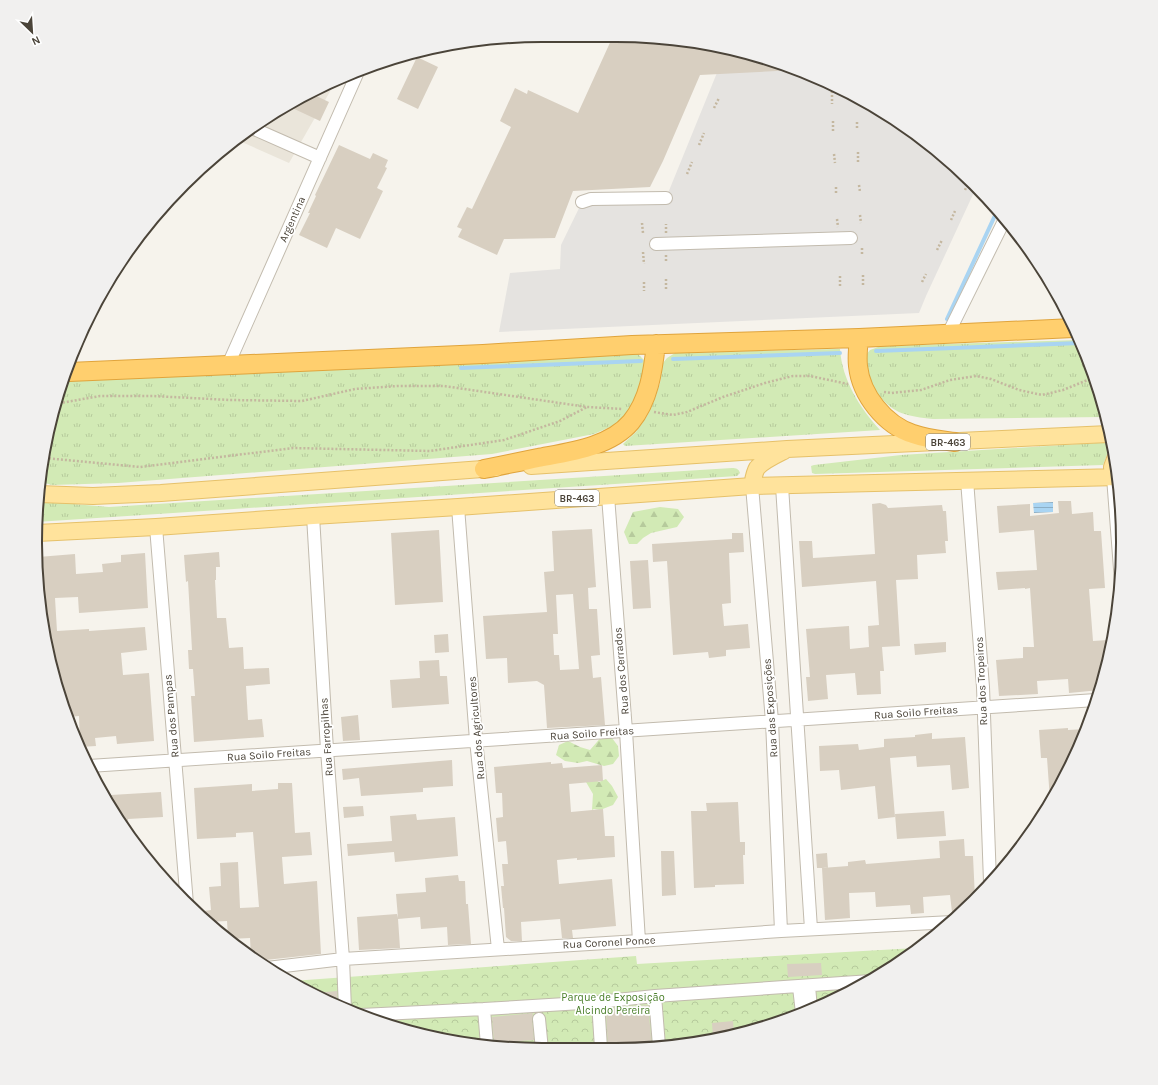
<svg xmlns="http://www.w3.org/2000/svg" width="1158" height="1085" font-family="Karla,sans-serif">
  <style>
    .residential { fill: #eae5da }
    .grass { fill: url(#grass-tufts) }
    .forest { fill: url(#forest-firs) }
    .park { fill: url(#park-crowns) }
    .parking { fill: #e5e3e0 }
    .water { fill: url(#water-rules) }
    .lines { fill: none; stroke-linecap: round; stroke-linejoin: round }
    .stream { stroke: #a9d4f2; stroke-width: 4 }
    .building { fill: #d8cfc1; fill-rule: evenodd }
    .minor-casing { stroke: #c2bbae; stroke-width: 14 }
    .major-casing { stroke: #e6c16a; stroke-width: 18 }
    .highway-casing { stroke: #e0a43c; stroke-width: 20 }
    .path { stroke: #c4b79f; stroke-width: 2.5; stroke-dasharray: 2 2; stroke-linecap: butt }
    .minor { stroke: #fff; stroke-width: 12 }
    .major { stroke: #ffe39c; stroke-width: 16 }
    .highway { stroke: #ffcf6e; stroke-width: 18 }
    .labels { text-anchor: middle; stroke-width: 3.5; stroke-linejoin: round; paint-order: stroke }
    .shield { fill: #fff; stroke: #817c74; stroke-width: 1 }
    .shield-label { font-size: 10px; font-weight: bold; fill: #4b4439 }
    .street-label { font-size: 11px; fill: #4b4439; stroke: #fff }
    .park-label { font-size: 11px; fill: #4a7f2a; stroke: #fff }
    .rim { fill: none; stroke: #4b4439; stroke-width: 2 }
  </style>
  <defs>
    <pattern id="grass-tufts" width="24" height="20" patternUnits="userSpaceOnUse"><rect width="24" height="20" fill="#d2eab5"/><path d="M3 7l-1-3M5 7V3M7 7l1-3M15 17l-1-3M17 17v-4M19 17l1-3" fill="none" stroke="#b6ca9c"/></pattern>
    <pattern id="forest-firs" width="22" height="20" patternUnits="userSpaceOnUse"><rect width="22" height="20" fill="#d2eab5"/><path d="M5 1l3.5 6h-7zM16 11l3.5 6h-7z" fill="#b6ca9c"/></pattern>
    <pattern id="park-crowns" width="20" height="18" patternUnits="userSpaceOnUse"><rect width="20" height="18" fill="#d2eab5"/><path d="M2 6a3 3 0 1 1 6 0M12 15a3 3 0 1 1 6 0" fill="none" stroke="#b6ca9c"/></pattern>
    <pattern id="water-rules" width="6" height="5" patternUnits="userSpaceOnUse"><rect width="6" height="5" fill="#a9d4f2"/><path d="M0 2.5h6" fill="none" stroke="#8caec5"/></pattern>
  </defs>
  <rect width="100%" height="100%" fill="#f6f3ec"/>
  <path class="residential" d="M336,81L289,163L235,139L318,87Z"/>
  <path class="grass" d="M1078,340L1096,379L1105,417L933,419C908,416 894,415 878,394C875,389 871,383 869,377C867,370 866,363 865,356L870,350L881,346Z
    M836,349H840C842,380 860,408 880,430L625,446L623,444L636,432L647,416L655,398L660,383L663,363L667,358L675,353Z
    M638,354L645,361L646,371L637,395L623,419L617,424L594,434L492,454L118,483L52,485L41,482L52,411L66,378Z
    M1111,442L1112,447L1108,452L1103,465L815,474L812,473L811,466L814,465L901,455Z
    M732,468C736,468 739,469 740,473L737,476L36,522V510L37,501L109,507Z"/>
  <path class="forest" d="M660,507L678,509L684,517L677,527L651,533L643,538L637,544H629L624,532L633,512Z
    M609,734L618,746L619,756L613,764L604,766L587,761L578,763L565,761L556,755L559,745L568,741L580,747L590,750L603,735Z
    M588,775L599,782L606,779L612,786L618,797L613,805L600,810L594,809L592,810L593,794L586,782Z"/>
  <path class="park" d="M916,948L869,982L779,1023L682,1046L542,1050L444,1040L349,1011L292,981L636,956L637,964Z"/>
  <path class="parking" d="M760,57L840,87L924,140L976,188L926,296L919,313L499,332L510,273L560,269L561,245L582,202L666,198L723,58Z"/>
  <path class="water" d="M1053,502V512L1034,513L1033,503Z"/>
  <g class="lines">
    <path class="stream" d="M947,319L998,209
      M876,351L1080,343
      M673,359L840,353
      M461,368L641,361"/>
  </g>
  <path class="building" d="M613,36H649L747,52L795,70L700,75L663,161L650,187L573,191L555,238L504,239L497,255L458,237L462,229L457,227L467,207L472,209L511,127L500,121L515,88L527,94L528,90L578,113Z
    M417,57L438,67L418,109L397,99Z
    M310,93L329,102L320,121L288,106Z
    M339,145L370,159L373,153L388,160L385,167L387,168L377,188L383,191L360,239L336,228L327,248L299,235L310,213H308L316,196L315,195Z
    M1058,501H1071L1072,514L1093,512L1094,531H1101L1105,588L1089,589L1093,641L1108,640L1109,653L1106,674L1100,690L1069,693L1068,679L1037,681L1038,694L999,696L996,660L1023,658V647H1034L1030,588L1025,589V588L998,590L996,572L1037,570L1034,530L999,533L997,506L1030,504V516L1059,513Z
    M880,503L886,505L888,508L942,505L943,511H946L948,541H945L946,553L917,555L918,579L896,580L900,646L882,647L884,671H880L881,694L857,695L855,673L826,675L828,699L808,701L806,677H810L806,629L849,626L850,649L869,647L868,626L879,625L876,581L802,587L799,541H812L813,558L875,554L872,504Z
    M592,529L596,587L588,588L589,609H597L600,655L591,656L593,678L601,677L605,725L547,728L544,685L537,681L508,683L507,658L486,659L483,616L547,612L544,572L554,571L552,531ZM573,594L579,669L560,670L559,655H554L553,634H558L556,595Z
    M439,530L443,602L395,605L391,533Z
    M732,533H743L744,552L729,553L731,603L722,604L724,626L748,624L750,648L726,650V656L709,658L708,652L673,655L667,561L653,562L652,544L732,539Z
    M219,552L220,567H216V580H215L217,618H226L229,648L243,647L244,669L269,668L270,684L246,686L248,720L262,719L264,737L194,742L191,696H195L193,669H189L188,650H192L188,581L186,582L184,555Z
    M145,553L148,608L79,613L78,597L55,598L57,631L89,629V631L145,627L147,650L121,653L123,675L149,673L154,741L117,744L116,736L95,738L96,746L80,747L79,716L68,717L39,609L38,557L75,554L76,574L103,572L102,564L121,562V555Z
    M648,560L651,608L633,609L630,561Z
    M448,634L449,652L435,653L434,635Z
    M946,642V652L915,655L914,644Z
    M439,660L440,676H447L449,704L392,708L390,680L420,678L419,661Z
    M358,715L360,740L343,741L341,717Z
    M1068,728V730L1085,729L1071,767L1050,800L1047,758H1041L1039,730Z
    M932,733V739L965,737L969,788L952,790L950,765L917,767L916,756L890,758L895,817L878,819L875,786L841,790L839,770L820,771L819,746L858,744L859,750L884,747V739L915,737V735Z
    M452,760L453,786L423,788V792L361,796L359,778L343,780L342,769Z
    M551,762V764L562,763L563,768L602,765L603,781L569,784L571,812L603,809L605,836H614L615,857L577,860V858L557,860L559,884L612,879L616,926L572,930L573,938H562L560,919L521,922L522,941H511L506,937L504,908H503L501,886H504L502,864H508L506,841L498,842L496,818L503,817L502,793H496L494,767Z
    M278,783H292L295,833L310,832L312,855L282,857L284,884L317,881L321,954L256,961L251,957L250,938L230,939L228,938L227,921L209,922L204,918V911L211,910L209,887L221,886L220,863L238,862L240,908L259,907L253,832L236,833V837L197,839L194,788L252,784V791L278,789Z
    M161,792L163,817L128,819L129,834L120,824L112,808L111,795Z
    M738,802L740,842H745V855H743L744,884L715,885V887L694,888L691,811H707L706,803Z
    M363,806L364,816L344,818L343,807Z
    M944,811L946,836L897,839L895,814Z
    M416,814L417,820L455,817L458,856L395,862L394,852L348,856L347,844L392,841L390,816Z
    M964,839L965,856H973L975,898L962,911L952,912L950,895L923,897L924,913L911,914L910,905L876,907L875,892L849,893L850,918L825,920L822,868L848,866V862L865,860L866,864L940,858L939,841Z
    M661,851H674L676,895L662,896Z
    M827,853L828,868H817L816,854Z
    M458,875L459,881H465L466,904H468L471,944L448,945L447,927L421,929L420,917L398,919L400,948L359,950L357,917L397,914L398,918L396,894L426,892L425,878Z
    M821,963L822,975L788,977L787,964Z
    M337,991V1005L314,993Z
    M648,1005L652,1047L608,1048L606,1009Z
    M533,1013L532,1020L534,1040L494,1043L492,1017Z
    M733,1021L734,1033L713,1038L712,1023Z"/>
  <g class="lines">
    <g class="minor-casing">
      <path id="minor" d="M252,128L320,158
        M582,202L591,199L666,198
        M656,244L851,238
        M948,334L1005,219
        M228,365L357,74
        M1113,477L1121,582
        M967,480L983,687L990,882
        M752,486L772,721L781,931
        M782,486L811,929
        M608,496L626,731L639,941
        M458,507L476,740L498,949
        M313,516L327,750L343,959L345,1010
        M156,527L187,904
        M89,766L1096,700
        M267,968L343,959L639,941L781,931L952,922
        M809,986L811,1009
        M799,987L802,1013
        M655,996L659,1046
        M598,1002L601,1048
        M484,1009L487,1045
        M361,1015L484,1009L598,1002L655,996L871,981
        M539,1019L542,1050"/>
    </g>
    <g class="major-casing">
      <path id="major" d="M531,466L787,449L1109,434
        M1113,477L1112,467L1115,459
        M752,486C753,481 754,473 757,468C763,461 776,455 784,451
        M39,494L93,496L161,493L496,468
        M37,533L156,527L313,516L458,507L752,486L1119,477"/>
    </g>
    <g class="highway-casing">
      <path id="highway" d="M859,338C858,347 857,357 858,366C861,395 885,425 913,434C927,439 941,440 955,442
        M69,372L483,354L632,345L859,338L1073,328
        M484,469C502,465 520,462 538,458C569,452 610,447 631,422C649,400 653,371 656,344"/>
    </g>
    <path class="path" d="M832,91V104
      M856,97V100
      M714,108L719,98
      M833,121V131
      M857,122V130
      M699,145L704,133
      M858,152V162
      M834,154L835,163
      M687,174L692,162
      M859,185L860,192
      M836,187V195
      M965,190L969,181
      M860,215L861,223
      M837,219L838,227
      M951,220L955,211
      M642,223L643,233
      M666,233V224
      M862,248V254
      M937,250L942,240
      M643,252L644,264
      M666,255V263
      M863,275V285
      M840,276V286
      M666,279V290
      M644,282V291
      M922,282L926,274
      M884,392L891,393L921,390L950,380L976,376L991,379L1019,390L1042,395L1063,390L1095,377
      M55,404L100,396H153L230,400L302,401L355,389L398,386H444L587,407L623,409
      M654,412L673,415L687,412L723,397L765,383L793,376H810L848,384
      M45,458L140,467L293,448L430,451L504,440L560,421L587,407"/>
    <use href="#minor" class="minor"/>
    <use href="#major" class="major"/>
    <use href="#highway" class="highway"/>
  </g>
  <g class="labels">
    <g class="shield">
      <rect x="926" y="434" width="44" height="16" rx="3"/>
      <rect x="555" y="490" width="44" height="16" rx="3"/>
    </g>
    <g class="shield-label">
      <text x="948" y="446">BR-463</text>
      <text x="577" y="502">BR-463</text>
    </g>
    <g class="street-label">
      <text transform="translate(292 219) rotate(-66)" y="4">Argentina</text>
      <text transform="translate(621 671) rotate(-95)" y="4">Rua dos Cerrados</text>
      <text transform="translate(981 681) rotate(-93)" y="4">Rua dos Tropeiros</text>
      <text transform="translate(770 708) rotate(-94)" y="4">Rua das Exposições</text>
      <text transform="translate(916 712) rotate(-4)" y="4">Rua Soilo Freitas</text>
      <text transform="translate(171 716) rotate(-95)" y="4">Rua dos Pampas</text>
      <text transform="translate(476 728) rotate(-95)" y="4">Rua dos Agricultores</text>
      <text transform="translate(592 733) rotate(-4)" y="4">Rua Soilo Freitas</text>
      <text transform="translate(326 737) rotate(-94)" y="4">Rua Farropilhas</text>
      <text transform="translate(269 754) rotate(-4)" y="4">Rua Soilo Freitas</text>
      <text transform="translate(609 942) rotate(-3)" y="4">Rua Coronel Ponce</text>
    </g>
    <g class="park-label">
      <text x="613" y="1001">Parque de Exposição<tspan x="613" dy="13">Alcindo Pereira</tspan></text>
    </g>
  </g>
  <path d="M0 0H1158V1085H0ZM542 42H616A500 500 0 0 1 1116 542V543A500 500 0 0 1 616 1043H542A500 500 0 0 1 42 543V542A500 500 0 0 1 542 42Z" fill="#f1f0ef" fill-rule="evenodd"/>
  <path class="rim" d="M542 42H616A500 500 0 0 1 1116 542V543A500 500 0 0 1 616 1043H542A500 500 0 0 1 42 543V542A500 500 0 0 1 542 42Z"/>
  <g transform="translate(32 32) rotate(155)" stroke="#ffffff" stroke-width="3" paint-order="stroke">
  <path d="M0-3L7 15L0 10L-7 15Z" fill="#4b4439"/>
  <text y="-6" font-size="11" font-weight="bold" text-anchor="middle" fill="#4b4439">N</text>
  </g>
</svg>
